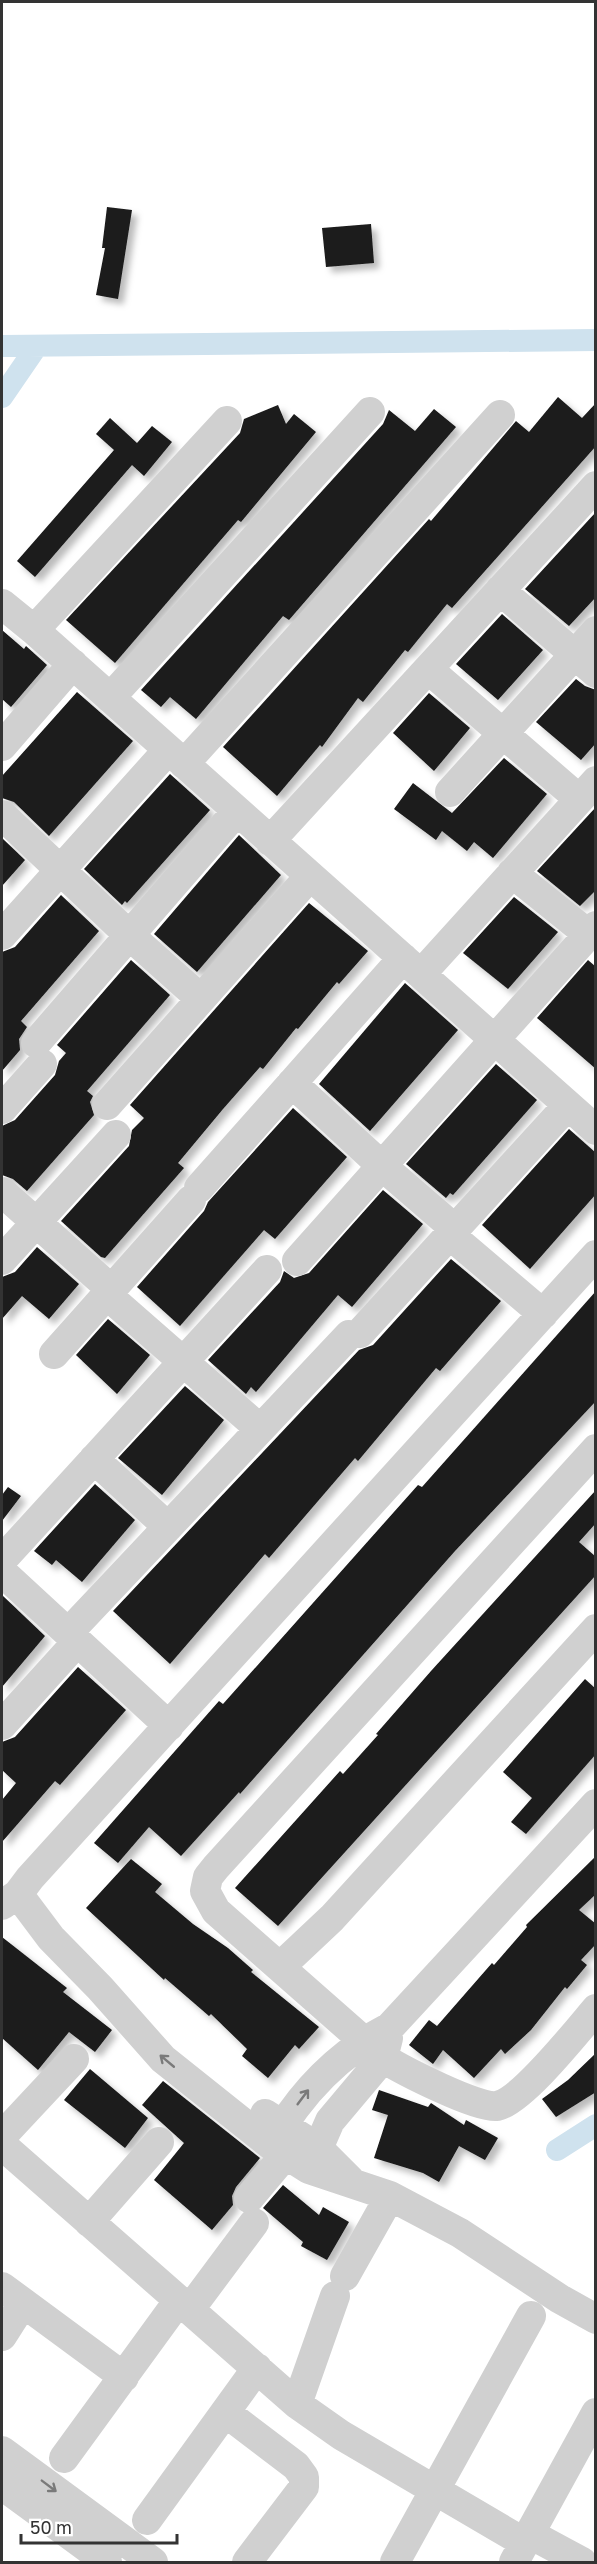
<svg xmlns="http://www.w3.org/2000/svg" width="597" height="2564" font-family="'Golos Text',sans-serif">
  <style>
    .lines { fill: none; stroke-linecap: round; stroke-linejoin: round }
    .canal { stroke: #cfe2ee; stroke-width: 22 }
    .building { fill: #1a1a1a; filter: url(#shadow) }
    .minor { stroke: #d0d0d0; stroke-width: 30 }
    .oneway { stroke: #7a7a7a }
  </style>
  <defs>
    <filter id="shadow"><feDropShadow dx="5.5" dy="5.5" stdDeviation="3" flood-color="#0004"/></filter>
  </defs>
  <rect width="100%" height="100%" fill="#fff"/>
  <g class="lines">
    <path class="canal" d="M2,346L596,340
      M2,397L37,346
      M557,2150L596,2125"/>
  </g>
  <path class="building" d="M107,207L132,210L118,299L96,295L105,248H102Z
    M371,224L374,263L326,267L322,228Z
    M558,397L582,418L596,403V446L452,608L447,604L408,652L405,650L363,702L358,698L322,747L320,745L277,796L223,747L429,519L431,521L516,421L529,432Z
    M278,405L286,424L294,414L316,432L241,522L238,520L115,663L66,620L240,433L244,419Z
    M434,409L456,427L289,620L283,616L196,719L170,697L161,707L141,690L383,424L389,410L415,431Z
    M110,418L137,443L152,426L172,442L144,476L132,465L35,577L17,561L114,450L96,434Z
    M596,512V597L569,626L525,589Z
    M502,614L543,650L498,700L456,664Z
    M2,630L24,649L26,646L47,665L11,707L2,699Z
    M576,679L585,686L596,690V743L581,760L536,722Z
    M77,692L133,741L49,836L14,802L2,798V776Z
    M429,693L470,728L434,771L393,733Z
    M504,758L547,794L493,858L474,842L467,851L442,831L436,840L394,809L413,783L452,813Z
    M170,774L210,810L127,903L125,901L122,905L84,869Z
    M596,807V890L580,906L537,871Z
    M239,835L281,875L197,972L154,934Z
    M2,838L25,860L2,886Z
    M61,895L99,931L21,1021L27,1027L19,1039L20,1050L2,1071V952L15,947Z
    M514,897L558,932L508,989L463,953Z
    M309,903L368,951L339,984L337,982L298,1029L296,1028L263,1069L260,1067L223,1109L178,1163L184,1168L105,1258L101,1257L61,1221L129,1146L132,1130L144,1118L130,1105Z
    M131,960L170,995L87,1091L93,1096L90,1102L94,1115L27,1191L13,1179L2,1175V1126L15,1120L55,1075L59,1061L66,1053L57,1045Z
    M588,960L596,967V1069L537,1018Z
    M405,983L458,1030L370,1131L319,1084Z
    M496,1064L537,1100L453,1195L450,1193L446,1198L406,1164Z
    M293,1108L347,1157L275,1239L264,1230L180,1326L137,1287L204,1211L208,1202Z
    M569,1129L596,1153V1194L530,1269L482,1225Z
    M383,1190L423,1224L352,1307L338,1295L256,1392L251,1387L246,1394L208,1360L280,1282L284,1271L294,1278L309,1273Z
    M37,1247L79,1284L49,1319L22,1296L2,1319V1277L15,1272Z
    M451,1259L501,1301L440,1371L436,1368L358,1461L355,1458L269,1558L265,1554L170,1664L113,1611L359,1350L373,1345Z
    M596,1291V1401L455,1551L240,1794L239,1792L181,1856L149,1827L118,1863L94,1843L219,1701L223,1704L418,1485L422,1487Z
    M108,1319L150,1355L117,1394L76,1355Z
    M185,1386L224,1420L162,1495L118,1458Z
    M95,1484L135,1520L82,1582L56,1560L52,1565L34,1551Z
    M8,1487L21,1496L2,1521V1495Z
    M596,1490V1523L579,1542L596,1557V1575L278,1926L235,1888L340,1771L343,1774L378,1735L376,1734L431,1671Z
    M2,1595L45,1636L2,1687Z
    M78,1667L126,1710L60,1785L55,1781L2,1842V1800L16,1783L2,1770V1742L15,1737Z
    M585,1679L596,1689V1754L526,1834L511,1822L532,1798L503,1772Z
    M596,1856V1894L579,1910L596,1924V1944L581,1960L587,1965L567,1989L565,1987L531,2030L505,2054L501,2049L474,2078L443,2050L433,2064L409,2045L429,2020L437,2026L492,1963L494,1965L527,1927L526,1925Z
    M131,1859L162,1884L155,1892L193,1924L228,1948L253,1970L251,1972L319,2027L299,2049L295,2045L268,2078L242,2056L247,2049L211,2014L209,2016L165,1978L164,1980L86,1908Z
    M2,1937L67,1988L63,1992L112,2030L95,2052L69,2032L38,2070L2,2038Z
    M596,2053V2092L556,2117L542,2099L568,2080Z
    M90,2069L148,2118L125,2148L64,2100Z
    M163,2081L260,2158L236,2187L232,2196L233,2205L212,2230L154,2180L184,2143L142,2105Z
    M379,2090L428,2107L431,2103L464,2125L466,2120L498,2138L485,2160L459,2146L439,2182L423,2173L374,2158L388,2115L372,2110Z
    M283,2185L319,2215L323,2207L349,2222L327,2260L301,2246L303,2242L263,2208Z"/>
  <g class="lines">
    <path class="minor" d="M500,590L596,673
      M2,604L34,630L596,1130
      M34,630L227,421
      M428,669L579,799
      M110,698L370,412
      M2,746L73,664
      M184,764L500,415
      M450,792L596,631
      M2,815L129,935L201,999
      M270,841L596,486
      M512,873L588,934
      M2,935L168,750
      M421,974L596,781
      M36,1043L237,811
      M292,1083L382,1166L455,1229
      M107,1105L310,876
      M2,1109L42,1064
      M199,1188L403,958
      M2,1192L112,1290
      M450,1235L543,1314
      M2,1260L116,1135
      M297,1261L596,926
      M107,1295L260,1429
      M360,1333L568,1105
      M54,1354L191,1200
      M596,1449L216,1867L208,1877L205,1891L216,1911L383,2058C402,2070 478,2109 497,2106C522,2101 578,2030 596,2009
      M94,1459L168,1527
      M2,1560L267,1270
      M2,1572L169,1726
      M68,1633L349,1335
      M2,1725L77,1642
      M18,1894L51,1938L100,1988L163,2059L271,2145L309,2169L390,2196L460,2233L560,2299L596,2319
      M2,1905L18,1894L30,1878L596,1255
      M281,1966L332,1918L596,1629
      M265,2114L318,2148L350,2180
      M2,2136L74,2059
      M2,2145L297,2404L341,2435L525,2543
      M271,2145C299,2095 339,2053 390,2027L596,1804
      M310,2167L330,2121L383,2058L388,2038
      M249,2198L285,2155
      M89,2222L159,2142
      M345,2276L390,2196
      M2,2287L124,2377
      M190,2309L254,2223
      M2,2336L23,2303
      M297,2404L335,2296
      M225,2412L296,2466L304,2477V2487L247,2562
      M2,2451L153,2562
      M64,2458L179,2300
      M2,2485L107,2562
      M147,2520L257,2368
      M530,2534L582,2562
      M395,2562L531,2316
      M514,2562L596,2413"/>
  </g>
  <defs><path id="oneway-shaft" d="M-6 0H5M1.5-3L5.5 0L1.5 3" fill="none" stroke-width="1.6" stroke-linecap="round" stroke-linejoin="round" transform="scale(1.5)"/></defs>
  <g class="oneway">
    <use href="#oneway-shaft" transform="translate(167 2061) rotate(-140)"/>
    <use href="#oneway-shaft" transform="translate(303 2097) rotate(-53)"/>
    <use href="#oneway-shaft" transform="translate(49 2486) rotate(37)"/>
  </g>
  <rect width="597" height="2564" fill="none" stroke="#333333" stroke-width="6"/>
  <path d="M21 2534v9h156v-9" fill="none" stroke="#333333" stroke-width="3"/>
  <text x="30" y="2534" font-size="18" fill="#333333" stroke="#ffffff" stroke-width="4.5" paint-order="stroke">50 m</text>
</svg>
